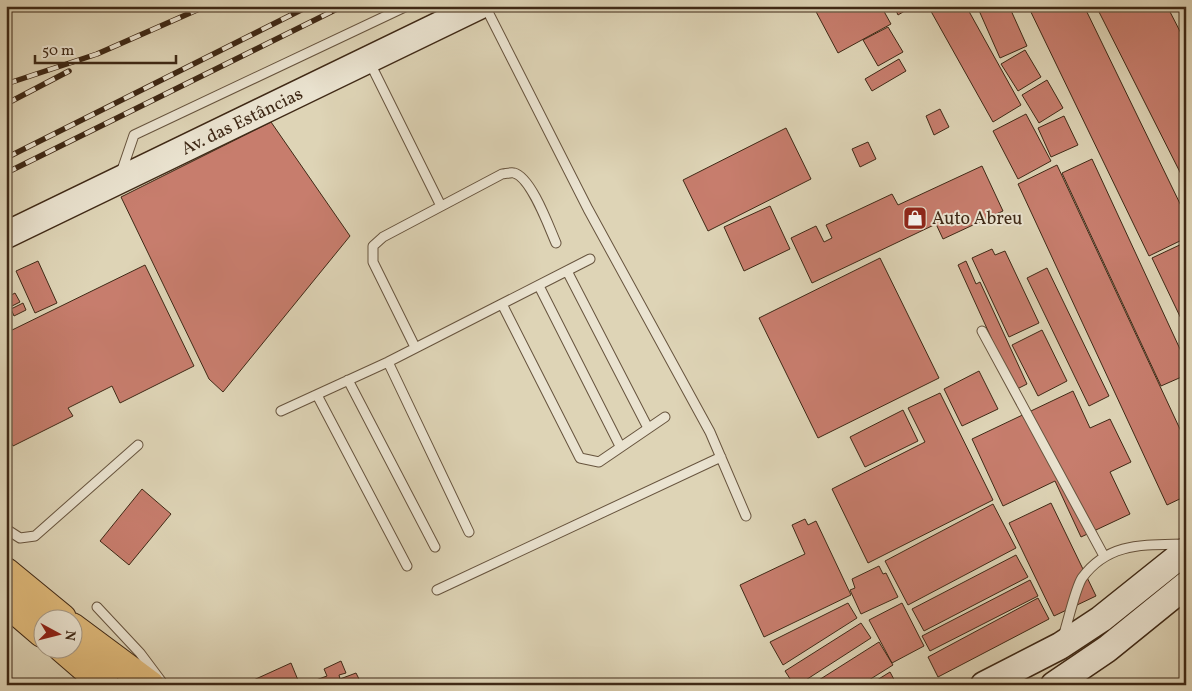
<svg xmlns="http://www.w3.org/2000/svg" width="1192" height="691" font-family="Vollkorn,serif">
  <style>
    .building { fill: #c77d6d; stroke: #3f2916 }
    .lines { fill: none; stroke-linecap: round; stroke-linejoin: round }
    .lane-casing { stroke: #67543e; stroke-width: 11 }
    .secondary-casing { stroke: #3f2916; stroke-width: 29 }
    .highway-casing { stroke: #3f2916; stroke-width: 30 }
    .lane { stroke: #eae3d0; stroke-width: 9 }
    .secondary { stroke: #eae3d0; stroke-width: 26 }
    .highway { stroke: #dfba7b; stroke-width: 28 }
    .rail-casing { stroke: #3f2916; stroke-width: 5.5 }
    .rail { stroke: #eae3d0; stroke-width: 4; stroke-dasharray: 11; stroke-linecap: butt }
    .labels { text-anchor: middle; stroke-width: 4; stroke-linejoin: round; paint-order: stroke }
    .street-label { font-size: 18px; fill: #3f2916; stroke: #eae3d0 }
    .poi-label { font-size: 18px; fill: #3f2916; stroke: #eae3d0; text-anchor: start }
  </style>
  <rect width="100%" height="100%" fill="#ded4b6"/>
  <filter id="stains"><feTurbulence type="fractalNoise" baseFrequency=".004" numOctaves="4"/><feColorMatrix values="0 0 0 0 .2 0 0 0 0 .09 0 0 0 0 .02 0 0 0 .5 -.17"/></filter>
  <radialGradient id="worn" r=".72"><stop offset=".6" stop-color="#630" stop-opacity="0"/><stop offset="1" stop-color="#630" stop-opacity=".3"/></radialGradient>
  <path class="building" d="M813,6H881L891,24L838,53Z
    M894,6H913L898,15Z
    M928,6H966L1021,105L993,122Z
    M977,6H1009L1027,46L1000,58Z
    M1028,6H1084L1186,216V238L1149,256Z
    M1096,6H1167L1186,43V184Z
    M888,27L903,52L878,66L863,40Z
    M1025,50L1041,77L1018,91L1001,64Z
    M899,59L906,71L872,91L865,79Z
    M1047,80L1063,108L1039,123L1022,95Z
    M940,109L949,127L934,135L926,116Z
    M1026,114L1051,161L1018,179L993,131Z
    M1064,116L1078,145L1051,157L1038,128Z
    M271,122L350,236L223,392L209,379L121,197Z
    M786,128L811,179L708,231L683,180Z
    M868,142L876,159L860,167L852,149Z
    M1092,159L1186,362V375L1161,386L1062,173Z
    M1057,165L1186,442V496L1167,505L1018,184Z
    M982,166L1003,211L943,239L936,224L812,283L791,238L816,226L824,242L832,238L826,225L892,194L898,205Z
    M770,206L790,249L744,271L724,227Z
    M1186,242V329L1152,258Z
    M992,249L995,255L1005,251L1039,323L1009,337L972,258Z
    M880,258L939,378L818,438L759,318Z
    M38,261L57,303L35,313L16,271Z
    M966,261L976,284L980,282L1027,384L1015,390L958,265Z
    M145,265L194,366L120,403L112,386L68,408L73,416L13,446L6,432V333Z
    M1047,268L1109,396L1089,406L1027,278Z
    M15,293L20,302L6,309V298Z
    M23,303L26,310L14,316L11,309Z
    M1042,330L1067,381L1038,396L1012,345Z
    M979,371L998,409L962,426L944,389Z
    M1073,391L1090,428L1110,419L1131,462L1110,472L1130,514L1081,537L1055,481L1003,506L972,439Z
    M940,393L993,500L868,563L832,489L925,442L908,408Z
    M903,410L918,441L865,467L850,437Z
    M142,489L171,514L129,565L100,541Z
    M1051,503L1096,596L1054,616L1009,523Z
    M993,504L1016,548L908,605L885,561Z
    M805,519L808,525L816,521L851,595L764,637L740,585L805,554L792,525Z
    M1016,555L1028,577L924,631L912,609Z
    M879,566L883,574L886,573L898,597L861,614L850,590L855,588L852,579Z
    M1030,580L1038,596L930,651L922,636Z
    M1038,598L1049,619L938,677L928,657Z
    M848,603L857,618L783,665L770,642Z
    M902,603L924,646L892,663L869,620Z
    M861,623L871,638L798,685H794L785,671Z
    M879,642L893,665L861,685H811Z
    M341,661L346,673L339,675L340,679L356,673L360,681L350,685H318L316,680L327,676L324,669Z
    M291,663L300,685H248L247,683Z
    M890,672L897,685H869Z"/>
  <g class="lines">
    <g class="lane-casing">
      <path id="lane" d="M485,6L588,209L710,432L746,516
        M369,61L441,206
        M121,173L134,135L407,6
        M567,271L648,428
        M539,286L620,446
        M502,304L580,458L599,462L665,417
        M982,331L1104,556
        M415,347L373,262V246L383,237L502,174C505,174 511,172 514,173C531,177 549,227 556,243
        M388,362L469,532
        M348,380L435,547
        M317,395L407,566
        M281,411L388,362L590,259
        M6,529L20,538L35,536L138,445
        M437,590L721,457
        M97,607L140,653L164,685
        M1063,637C1068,622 1075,589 1082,578C1108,542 1144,545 1184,544"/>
    </g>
    <g class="secondary-casing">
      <g id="secondary">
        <path id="s1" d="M6,235L479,6"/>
        <path d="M984,685L1060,646L1101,619L1186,551"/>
        <path d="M1054,685L1107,649L1186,585"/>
      </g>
    </g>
    <g class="highway-casing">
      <path id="highway" d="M6,572L62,618
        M6,602L42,633
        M72,627L150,685
        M62,648L105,685"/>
    </g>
    <use href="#lane" class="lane"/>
    <use href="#secondary" class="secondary"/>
    <use href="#highway" class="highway"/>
    <g class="rail-casing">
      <path id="rail" d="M6,84L97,54L206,6
        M6,104L69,71
        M6,158L309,6
        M6,173L343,6"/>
    </g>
    <use href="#rail" class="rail"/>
  </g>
  <defs>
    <g id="shop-square" transform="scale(1.25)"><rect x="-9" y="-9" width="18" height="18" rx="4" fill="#8f2418" stroke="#eae3d0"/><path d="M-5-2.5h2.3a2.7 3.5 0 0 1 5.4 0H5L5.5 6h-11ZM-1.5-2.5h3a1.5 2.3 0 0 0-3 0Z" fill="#fff"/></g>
  </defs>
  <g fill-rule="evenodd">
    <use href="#shop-square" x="915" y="218"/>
  </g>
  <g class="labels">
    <g class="street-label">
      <text dy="6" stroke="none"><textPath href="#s1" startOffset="262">Av. das Estâncias</textPath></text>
    </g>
    <g class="poi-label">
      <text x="932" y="224">Auto Abreu</text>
    </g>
  </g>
  <rect width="1192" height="691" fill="none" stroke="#ded4b6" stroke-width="25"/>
  <rect x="8" y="8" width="1177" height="676" fill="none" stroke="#3f2916" stroke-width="2.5"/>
  <rect x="12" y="12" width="1167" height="666" fill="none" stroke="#3f2916"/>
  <g transform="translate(58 634) rotate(97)"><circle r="24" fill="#eae3d0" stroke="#a69986"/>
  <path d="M0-4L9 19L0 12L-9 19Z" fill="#8f2418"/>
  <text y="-8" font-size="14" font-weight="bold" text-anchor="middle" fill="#3f2916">N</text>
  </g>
  <path d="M35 55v8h141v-8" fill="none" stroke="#3f2916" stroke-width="2.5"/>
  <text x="42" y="55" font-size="15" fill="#3f2916" stroke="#eae3d0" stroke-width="4" paint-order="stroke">50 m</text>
  <rect width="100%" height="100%" filter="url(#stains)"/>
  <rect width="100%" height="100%" fill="url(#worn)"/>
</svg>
